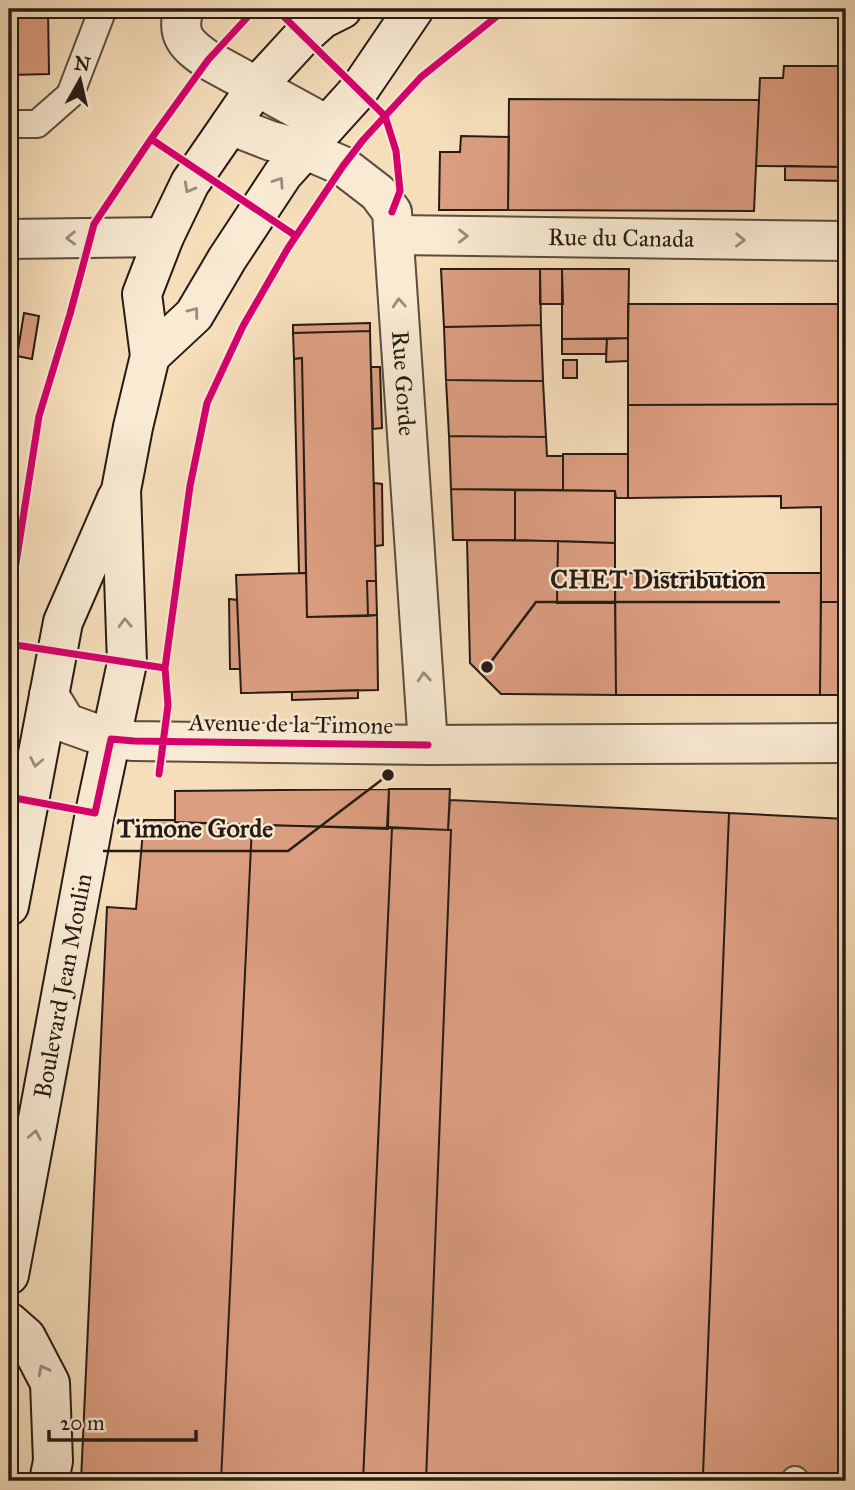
<svg xmlns="http://www.w3.org/2000/svg" width="855" height="1490" font-family="'IM FELL Great Primer',serif">
  <style>
    .building { fill: #dc9e81; stroke: #261b15; stroke-width: 2 }
    .lines { fill: none; stroke-linecap: round; stroke-linejoin: round }
    .service-casing { stroke: #5a4c3e; stroke-width: 30 }
    .minor-casing { stroke: #5a4c3e; stroke-width: 42 }
    .tertiary-casing { stroke: #5a4c3e; stroke-width: 42 }
    .secondary-casing { stroke: #261b15; stroke-width: 42 }
    .service { stroke: #f9ead3; stroke-width: 26 }
    .minor { stroke: #f9ead3; stroke-width: 38 }
    .tertiary { stroke: #f9ead3; stroke-width: 38 }
    .secondary { stroke: #f9ead3; stroke-width: 38 }
    .cycleway-casing { stroke: #f9ead3; stroke-width: 11 }
    .cycleway { stroke: #d6006c; stroke-width: 7 }
    .oneway { stroke: #9a8d7e }
    .labels { text-anchor: middle; stroke-width: 5; stroke-linejoin: round; paint-order: stroke }
    .street-label { font-size: 24px; fill: #261b15; stroke: #f9ead3 }
    .leader { fill: none; stroke: #261b15; stroke-width: 2.5 }
    .callout-dot { fill: #261b15; stroke: #f9ead3; stroke-width: 2.5 }
    .callout-label { font-size: 26px; text-anchor: middle; font-weight: bold; fill: #261b15; stroke: #f9ead3; stroke-width: 5; stroke-linejoin: round; paint-order: stroke }
  </style>
  <rect width="100%" height="100%" fill="#f6debb"/>
  <filter id="stains"><feTurbulence type="fractalNoise" baseFrequency=".00286" numOctaves="4"/><feColorMatrix values="0 0 0 0 .2 0 0 0 0 .09 0 0 0 0 .02 0 0 0 .5 -.17"/></filter>
  <radialGradient id="worn" r=".72"><stop offset=".6" stop-color="#630" stop-opacity="0"/><stop offset="1" stop-color="#630" stop-opacity=".3"/></radialGradient>
  <path class="building" d="M9,9H48L49,74L9,75Z
    M784,66H846V167L756,166L760,78H783Z
    M509,99L759,100L754,211L508,210Z
    M461,136L509,137L508,210H439L440,152H460Z
    M785,166L846,167V181L785,180Z
    M441,269H540L541,325L444,327Z
    M540,269H562L563,304H540Z
    M562,269H629L628,338L562,339Z
    M628,304H846V404L628,405Z
    M24,313L39,316L32,359L17,356Z
    M370,323V331L293,333V325Z
    M541,325L543,381L446,380L444,327Z
    M370,331L376,581H367L368,616L307,617L302,358L294,359L293,333Z
    M628,338V361L606,362L607,339Z
    M562,339H607L606,354H562Z
    M302,358L306,573H299L294,359Z
    M563,360H577V378H563Z
    M371,367H380L382,428L373,429Z
    M446,380L543,381L546,437L449,436Z
    M846,404V602H821V507L781,508V496L628,498V405Z
    M449,436L546,437L547,456H563V490L451,489Z
    M563,454H628V498H616L615,491L563,490Z
    M374,483L382,484L383,545L375,546Z
    M451,489L515,490V540H453Z
    M515,490L615,491V543L515,540Z
    M467,540L558,541L557,603H615L616,695L501,694L470,663Z
    M558,541L615,543V603H557Z
    M306,573L307,617L377,615L378,690L241,693L236,575Z
    M615,573H821L820,695H616Z
    M367,581H376L377,615L368,616Z
    M229,599L237,600L240,669H230Z
    M821,602H846V695H820Z
    M358,690V698L292,700V692Z
    M389,789H450L448,830L387,827Z
    M389,789L388,829L175,822V791Z
    M450,800L729,813L703,1475L705,1476V1481H426L451,830H448Z
    M729,813L846,819V1481L703,1475Z
    M144,820H175V822L252,825L221,1481H81L107,907L136,909Z
    M252,825L392,828L363,1481H221Z
    M392,828L451,830L426,1481H363Z"/>
  <g class="lines">
    <g class="service-casing">
      <path id="service" d="M9,124H37L70,95L103,9
        M795,1481V1480"/>
    </g>
    <g class="minor-casing">
      <g id="minor">
        <path d="M184,9C175,36 188,46 208,60L327,125"/>
        <path id="s1" d="M395,235L846,241"/>
        <path d="M9,239L164,237"/>
      </g>
    </g>
    <g class="tertiary-casing">
      <g id="tertiary">
        <path id="s2" d="M230,125L271,141L306,150L343,166L378,193L392,212L428,745"/>
        <path d="M49,695L66,723L111,739L134,741L428,745L846,743"/>
      </g>
    </g>
    <g class="secondary-casing">
      <g id="secondary">
        <path d="M150,356L194,315L227,259L283,174L359,90L414,9"/>
        <path d="M9,906L63,622L117,498"/>
        <path id="s3" d="M9,1275L95,813L127,663L121,490L133,427L150,356L142,294L164,237L190,183L230,125L256,87L303,36L322,19L342,9"/>
        <path d="M9,1322L26,1337L50,1383L53,1461L49,1481"/>
      </g>
    </g>
    <use href="#service" class="service"/>
    <use href="#minor" class="minor"/>
    <use href="#tertiary" class="tertiary"/>
    <use href="#secondary" class="secondary"/>
    <g class="cycleway-casing">
      <path id="cycleway" d="M276,9L385,116L396,151L400,191L392,212
        M151,139L296,236
        M9,608L39,416L70,314L94,224L151,139L208,60L255,9
        M9,644L165,668
        M159,774L168,705L165,668L190,486L207,403L243,326L288,248L343,166L363,140L421,77L506,9
        M9,797L95,813L111,739L134,741L428,745"/>
    </g>
    <use href="#cycleway" class="cycleway"/>
  </g>
  <defs><path id="oneway-chevron" d="M-2-3.5L2.5 0L-2 3.5" fill="none" stroke-width="1.6" stroke-linecap="round" stroke-linejoin="round" transform="scale(1.75)"/></defs>
  <g class="oneway">
    <use href="#oneway-chevron" transform="translate(279 182) rotate(-56)"/>
    <use href="#oneway-chevron" transform="translate(189 188) rotate(119)"/>
    <use href="#oneway-chevron" transform="translate(463 236) rotate(1)"/>
    <use href="#oneway-chevron" transform="translate(71 238) rotate(179)"/>
    <use href="#oneway-chevron" transform="translate(740 240) rotate(1)"/>
    <use href="#oneway-chevron" transform="translate(399 303) rotate(-94)"/>
    <use href="#oneway-chevron" transform="translate(194 312) rotate(-53)"/>
    <use href="#oneway-chevron" transform="translate(125 623) rotate(-92)"/>
    <use href="#oneway-chevron" transform="translate(424 677) rotate(-94)"/>
    <use href="#oneway-chevron" transform="translate(36 762) rotate(101)"/>
    <use href="#oneway-chevron" transform="translate(35 1135) rotate(-79)"/>
    <use href="#oneway-chevron" transform="translate(43 1370) rotate(-118)"/>
  </g>
  <g class="labels">
    <g class="street-label">
      <text dy="8" stroke="none"><textPath href="#s1" startOffset="226">Rue du Canada</textPath></text>
      <text dy="8" stroke="none"><textPath href="#s2" startOffset="360">Rue Gorde</textPath></text>
      <text transform="translate(291 724) rotate(1)" y="8">Avenue de la Timone</text>
      <text dy="8" stroke="none"><textPath href="#s3" startOffset="294">Boulevard Jean Moulin</textPath></text>
    </g>
  </g>
  <path class="leader" d="M487 667L536 602H780M388 775L288 851H103"/>
  <g class="callout-dot">
    <circle cx="487" cy="667" r="7"/>
    <circle cx="388" cy="775" r="7"/>
  </g>
  <g class="callout-label">
    <text x="658" y="588">CHET Distribution</text>
    <text x="195" y="837">Timone Gorde</text>
  </g>
  <rect width="855" height="1490" fill="none" stroke="#f6debb" stroke-width="35"/>
  <rect x="10" y="10" width="834" height="1469" fill="none" stroke="#261b15" stroke-width="3.5"/>
  <rect x="18" y="18" width="820" height="1455" fill="none" stroke="#261b15" stroke-width="2"/>
  <g transform="translate(80 80) rotate(8)" stroke="#f9ead3" stroke-width="5" paint-order="stroke">
  <path d="M0-5L12 26L0 18L-12 26Z" fill="#261b15"/>
  <text y="-10" font-size="19" font-weight="bold" text-anchor="middle" fill="#261b15">N</text>
  </g>
  <path d="M49 1430v10h147v-10" fill="none" stroke="#261b15" stroke-width="3.5"/>
  <text x="60" y="1430" font-size="21" fill="#261b15" stroke="#f9ead3" stroke-width="5" paint-order="stroke">20 m</text>
  <rect width="100%" height="100%" filter="url(#stains)"/>
  <rect width="100%" height="100%" fill="url(#worn)"/>
</svg>
